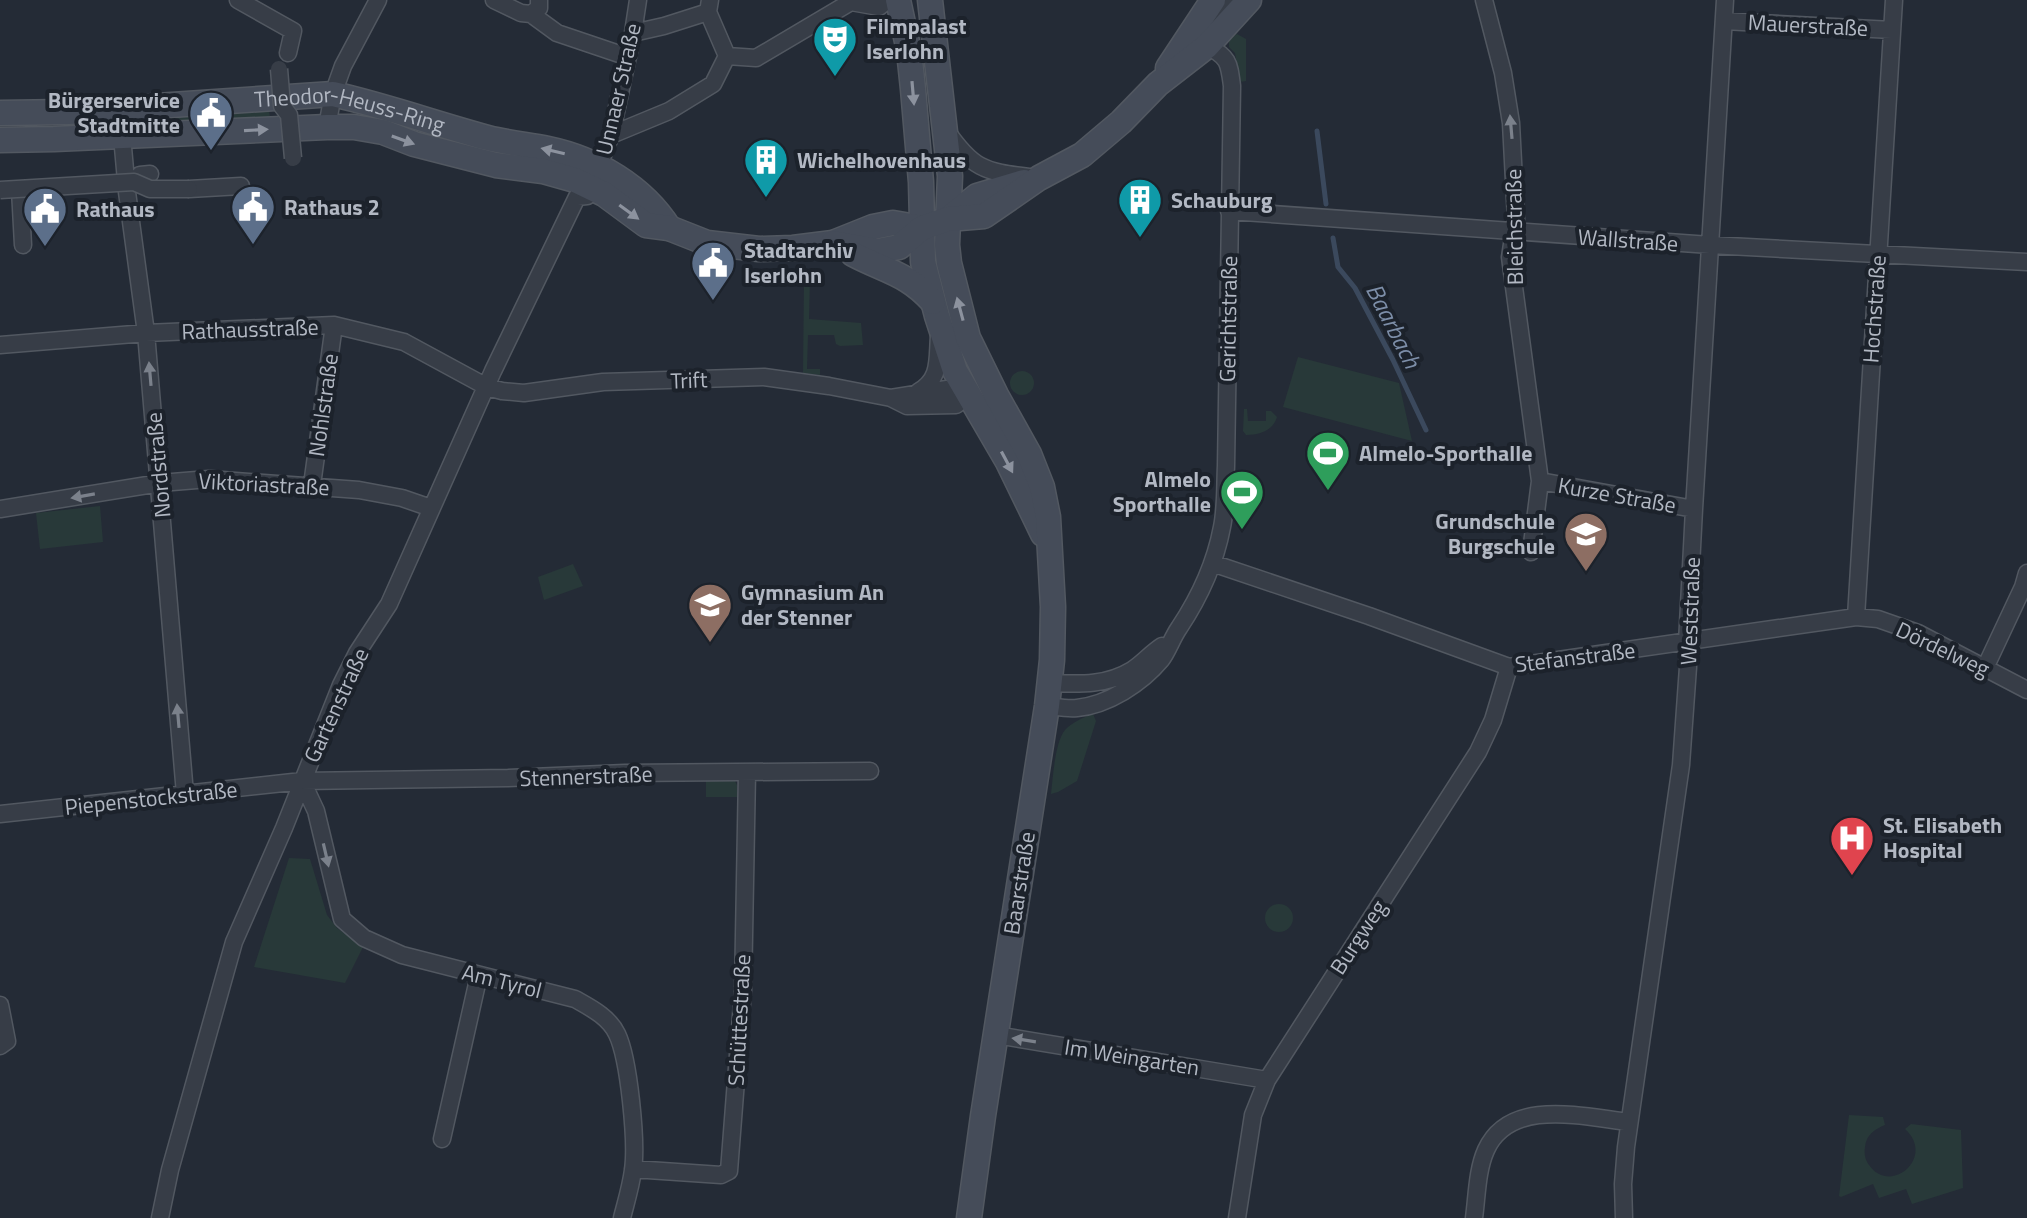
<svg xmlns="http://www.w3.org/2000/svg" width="2027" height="1218" font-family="'Titillium Web',sans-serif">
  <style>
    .green { fill: #283939 }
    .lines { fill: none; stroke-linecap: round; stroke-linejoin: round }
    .stream { stroke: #3b495d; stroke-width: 5 }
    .street-casing { stroke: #525861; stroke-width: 19 }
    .secondary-casing { stroke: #525861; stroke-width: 27 }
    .street { stroke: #373d47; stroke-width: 16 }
    .secondary { stroke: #454c59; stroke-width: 24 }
    .street-bridge-casing { stroke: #525861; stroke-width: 19; stroke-linecap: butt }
    .street-bridge { stroke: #373d47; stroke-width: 16 }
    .oneway { fill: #8c929e }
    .oneway2 { fill: #7b818b }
    .labels { text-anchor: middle; stroke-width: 8; stroke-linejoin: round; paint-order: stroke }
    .street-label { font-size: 22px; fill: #b2b8c3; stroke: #1c222b }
    .poi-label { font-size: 22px; font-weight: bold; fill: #b2b8c3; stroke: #1c222b; text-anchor: start }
    .water-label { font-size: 24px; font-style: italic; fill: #7d8ea8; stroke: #1c222b }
  </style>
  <rect width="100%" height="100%" fill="#242b36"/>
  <path class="green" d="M1237,34L1246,39V81L1240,82L1235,53L1229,47V39Z
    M269,111L270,117L114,127V122Z
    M804,278H810L809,319L861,323L863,345L840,346L836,344L834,335H808L807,369H820V375L803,373Z
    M1298,357L1399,383L1412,441L1283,407Z
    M1010 383a12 12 0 1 1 24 0a12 12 0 1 1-24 0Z
    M1244,409H1247L1248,421H1266V411H1271L1277,417C1273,431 1259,435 1246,435L1243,431Z
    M100,506L103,542L40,549L36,513Z
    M573,564L583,586L544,600L538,577Z
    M1093,714L1096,721L1077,781L1058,792L1051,794C1053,777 1055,742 1065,730C1071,723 1084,717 1093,714Z
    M706,781H735L737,785V797H706Z
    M289,858L310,859L327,915L337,928L363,947L345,983L254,967Z
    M1265 918a14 14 0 1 1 28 0a14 14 0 1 1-28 0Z
    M1849,1115L1883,1117L1885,1125C1875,1129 1866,1135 1865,1147C1864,1154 1865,1160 1869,1165C1891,1196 1936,1157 1905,1129L1911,1124L1961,1130L1963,1188L1912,1204L1906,1189L1879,1198L1873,1184L1841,1197L1839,1196Z"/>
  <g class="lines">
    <path class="stream" d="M1317,131L1326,204
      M1333,238L1338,267L1355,288L1393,360L1426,430"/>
    <g class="street-casing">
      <path id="street" d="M238,0L293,31L288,53
        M494,0L521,13L531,14L557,33L628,57
        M710,0L708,12L727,56
        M1484,0L1503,73L1511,123L1516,219L1510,257L1540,481L1531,552
        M851,2L879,7L888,0
        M531,14L539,8V0
        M1724,21L1892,30
        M633,33L664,26L708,12
        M727,56L756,58L854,0
        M327,127L333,94L343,66L378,0
        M946,130C972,168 984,172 1029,177
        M611,135L669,111L713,84L727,56
        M122,136L127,192L146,333L185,794
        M134,182L140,175L150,174
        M189,189L241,186
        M20,190L23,245
        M1229,211L1710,245L2027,262
        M0,345L146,333L334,325L404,342L487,387L502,391L524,393L603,382L764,377L829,386L891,398L907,406L956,405L968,395
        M918,392C941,379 937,360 939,336
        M891,398L947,389L971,395
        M1540,481L1694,509
        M312,485L334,325
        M0,509L160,483L209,479L359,490L402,498L431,508
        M1212,563L1369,616L1509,667L1856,617L1878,619L1918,633L2027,690
        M1856,617L1894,0
        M1985,668L2023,587L2027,573
        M1049,683C1078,684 1106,686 1132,670C1143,663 1151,653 1162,646
        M1047,706C1057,707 1067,709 1077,708C1108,705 1142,683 1161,660C1168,651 1172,638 1179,628C1199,598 1215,564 1222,527C1226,508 1225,486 1226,466L1232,86C1229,63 1229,57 1207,46C1208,27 1214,15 1225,0
        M302,781L316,811L342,919L364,938L402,955L575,999C591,1008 609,1017 617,1034C629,1059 637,1142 633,1170C631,1186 626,1202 622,1218
        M0,814L302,781L508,778L625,773L870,771
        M0,1005L7,1041L0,1046
        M996,1035L1267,1080
        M442,1139L479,975
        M633,1169L721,1175L729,1171L743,990L747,772
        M160,1218L170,1170L234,942L284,828L341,685L357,653L389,604L493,371L577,197L587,196L611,135L633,33L638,0
        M1237,1218L1253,1115L1267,1080L1478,752L1493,720L1509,667
        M1474,1218C1477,1196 1477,1170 1486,1150C1510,1097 1584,1117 1629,1122
        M1624,1218L1623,1184L1626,1147L1681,765L1688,667L1687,643L1694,509L1725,0"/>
    </g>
    <g class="secondary-casing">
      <g id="secondary">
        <path d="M898,0L909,51L913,89L921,182L923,262L937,316L955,371L1008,462L1043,534"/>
        <path d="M930,0L950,176L947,245L949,263L968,338L996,395L1029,454L1042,487L1048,517L1053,607L1052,660L1047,706L983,1116L969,1218"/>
        <path d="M1168,68L1213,0"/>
        <path id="s1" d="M0,113L68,112L333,94C386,106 436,124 488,138C508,143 528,145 548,149C596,159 643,187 669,228"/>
        <path d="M0,140L54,139L327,127H354L383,132L414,144L496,165L543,171L575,180L604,194L646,225L669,228L707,243L759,249L793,248L833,243L873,227L893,223L922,228"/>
        <path d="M948,219L977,196L1024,182"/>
        <path d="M833,243L878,251L899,247L922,228L948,219L984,216L1039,178L1082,155L1121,122L1158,84L1207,46L1249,0"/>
        <path d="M853,254C885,271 907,273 933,302"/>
      </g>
    </g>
    <use href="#street" class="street"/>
    <use href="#secondary" class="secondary"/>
    <g class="street-bridge-casing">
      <path id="street-bridge" d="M279,69L282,106L289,115L293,158
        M0,190L134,182L150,189H189"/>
    </g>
    <use href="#street-bridge" class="street-bridge"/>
  </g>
  <defs><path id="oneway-solid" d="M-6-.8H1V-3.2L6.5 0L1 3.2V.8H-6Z" transform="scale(2)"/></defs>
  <g class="oneway">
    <use href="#oneway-solid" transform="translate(913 93) rotate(85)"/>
    <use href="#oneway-solid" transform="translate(256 130) rotate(-3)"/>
    <use href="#oneway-solid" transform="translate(403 140) rotate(20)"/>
    <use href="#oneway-solid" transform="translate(553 151) rotate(-167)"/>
    <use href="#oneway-solid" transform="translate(629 212) rotate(36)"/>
    <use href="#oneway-solid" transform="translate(960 309) rotate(-105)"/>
    <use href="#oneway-solid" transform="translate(1007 462) rotate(62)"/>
  </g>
  <g class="oneway2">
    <use href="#oneway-solid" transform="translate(1511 127) rotate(-95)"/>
    <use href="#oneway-solid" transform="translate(150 374) rotate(-95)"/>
    <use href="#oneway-solid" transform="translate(83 496) rotate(170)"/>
    <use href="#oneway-solid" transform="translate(178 716) rotate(-95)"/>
    <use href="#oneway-solid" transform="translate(326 855) rotate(77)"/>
    <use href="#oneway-solid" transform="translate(1024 1040) rotate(-171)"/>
  </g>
  <defs>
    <g id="theatre-pin" transform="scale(2.3)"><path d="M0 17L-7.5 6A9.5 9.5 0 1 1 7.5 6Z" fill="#0f9aa8" stroke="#1c222b"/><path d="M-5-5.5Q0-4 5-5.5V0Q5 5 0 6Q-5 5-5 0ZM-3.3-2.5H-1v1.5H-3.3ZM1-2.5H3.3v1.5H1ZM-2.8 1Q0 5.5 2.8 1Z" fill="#fff"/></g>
    <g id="civic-pin" transform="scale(2.3)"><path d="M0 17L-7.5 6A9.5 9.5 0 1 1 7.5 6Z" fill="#5c6f8a" stroke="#1c222b"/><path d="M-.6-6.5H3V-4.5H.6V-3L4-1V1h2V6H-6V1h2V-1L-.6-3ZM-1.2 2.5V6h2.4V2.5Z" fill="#fff"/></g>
    <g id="building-pin" transform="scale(2.3)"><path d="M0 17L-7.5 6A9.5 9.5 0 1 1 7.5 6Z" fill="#0f9aa8" stroke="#1c222b"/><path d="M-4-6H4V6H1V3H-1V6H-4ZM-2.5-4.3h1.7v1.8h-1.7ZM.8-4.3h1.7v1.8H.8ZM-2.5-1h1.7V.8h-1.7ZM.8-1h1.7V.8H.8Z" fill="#fff"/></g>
    <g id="stadium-pin" transform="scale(2.3)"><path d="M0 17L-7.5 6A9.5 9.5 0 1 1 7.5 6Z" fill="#2e9e5b" stroke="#1c222b"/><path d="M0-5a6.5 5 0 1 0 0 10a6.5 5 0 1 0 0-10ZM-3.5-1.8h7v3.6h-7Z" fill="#fff"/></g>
    <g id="school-pin" transform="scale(2.3)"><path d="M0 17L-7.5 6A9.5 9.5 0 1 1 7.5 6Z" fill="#8d6e63" stroke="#1c222b"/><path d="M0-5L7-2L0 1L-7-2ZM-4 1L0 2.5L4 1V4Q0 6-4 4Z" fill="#fff"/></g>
    <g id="hospital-pin" transform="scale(2.3)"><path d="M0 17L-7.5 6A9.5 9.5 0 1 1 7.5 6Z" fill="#e0444e" stroke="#1c222b"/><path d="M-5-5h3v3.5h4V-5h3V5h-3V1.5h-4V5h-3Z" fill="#fff"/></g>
  </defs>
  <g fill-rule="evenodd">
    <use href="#theatre-pin" x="835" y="39"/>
    <use href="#civic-pin" x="211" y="113"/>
    <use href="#building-pin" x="766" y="160"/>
    <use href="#building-pin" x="1140" y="200"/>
    <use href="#civic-pin" x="253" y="207"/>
    <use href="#civic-pin" x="45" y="209"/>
    <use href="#civic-pin" x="713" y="263"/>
    <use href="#stadium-pin" x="1328" y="453"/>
    <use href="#stadium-pin" x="1242" y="492"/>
    <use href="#school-pin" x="1586" y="534"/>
    <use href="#school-pin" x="710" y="605"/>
    <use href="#hospital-pin" x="1852" y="838"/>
  </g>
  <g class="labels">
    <g class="street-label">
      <text transform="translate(1808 25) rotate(3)" y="8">Mauerstraße</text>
      <text transform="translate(618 89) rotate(-77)" y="8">Unnaer Straße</text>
      <text dy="8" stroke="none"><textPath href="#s1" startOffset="352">Theodor-Heuss-Ring</textPath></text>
      <text transform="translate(1514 227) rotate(-91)" y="8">Bleichstraße</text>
      <text transform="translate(1628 240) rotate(4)" y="8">Wallstraße</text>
      <text transform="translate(1874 309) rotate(-86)" y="8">Hochstraße</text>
      <text transform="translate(1228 319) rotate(-89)" y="8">Gerichtstraße</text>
      <text transform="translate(250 329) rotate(-2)" y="8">Rathausstraße</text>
      <text transform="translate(689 380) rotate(-2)" y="8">Trift</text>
      <text transform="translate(323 405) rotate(-82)" y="8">Nohlstraße</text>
      <text transform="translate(158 465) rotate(-95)" y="8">Nordstraße</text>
      <text transform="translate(264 484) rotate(3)" y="8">Viktoriastraße</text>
      <text transform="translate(1617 495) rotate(10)" y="8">Kurze Straße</text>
      <text transform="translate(1690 611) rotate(-88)" y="8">Weststraße</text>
      <text transform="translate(1943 649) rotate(25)" y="8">Dördelweg</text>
      <text transform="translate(1575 657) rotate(-7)" y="8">Stefanstraße</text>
      <text transform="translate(336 705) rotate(-65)" y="8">Gartenstraße</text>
      <text transform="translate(586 776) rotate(-2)" y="8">Stennerstraße</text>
      <text transform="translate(151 798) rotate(-6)" y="8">Piepenstockstraße</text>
      <text transform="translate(1019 883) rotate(-81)" y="8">Baarstraße</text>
      <text transform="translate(1358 937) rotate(-57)" y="8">Burgweg</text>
      <text transform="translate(502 981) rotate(14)" y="8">Am Tyrol</text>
      <text transform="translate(739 1020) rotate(-87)" y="8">Schüttestraße</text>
      <text transform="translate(1132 1057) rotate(9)" y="8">Im Weingarten</text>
    </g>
    <g class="poi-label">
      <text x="866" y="34">Filmpalast<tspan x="866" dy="25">Iserlohn</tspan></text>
      <text x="180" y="108" text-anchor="end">Bürgerservice<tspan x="180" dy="25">Stadtmitte</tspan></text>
      <text x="797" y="168">Wichelhovenhaus</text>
      <text x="1171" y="208">Schauburg</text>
      <text x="284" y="215">Rathaus 2</text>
      <text x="76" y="217">Rathaus</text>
      <text x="744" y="258">Stadtarchiv<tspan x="744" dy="25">Iserlohn</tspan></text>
      <text x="1359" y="461">Almelo-Sporthalle</text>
      <text x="1211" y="487" text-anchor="end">Almelo<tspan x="1211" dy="25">Sporthalle</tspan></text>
      <text x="1555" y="529" text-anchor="end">Grundschule<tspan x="1555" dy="25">Burgschule</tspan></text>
      <text x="741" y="600">Gymnasium An<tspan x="741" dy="25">der Stenner</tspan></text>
      <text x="1883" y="833">St. Elisabeth<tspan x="1883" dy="25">Hospital</tspan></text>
    </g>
    <g class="water-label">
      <text transform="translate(1393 326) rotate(63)" y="8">Baarbach</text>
    </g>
  </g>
</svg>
